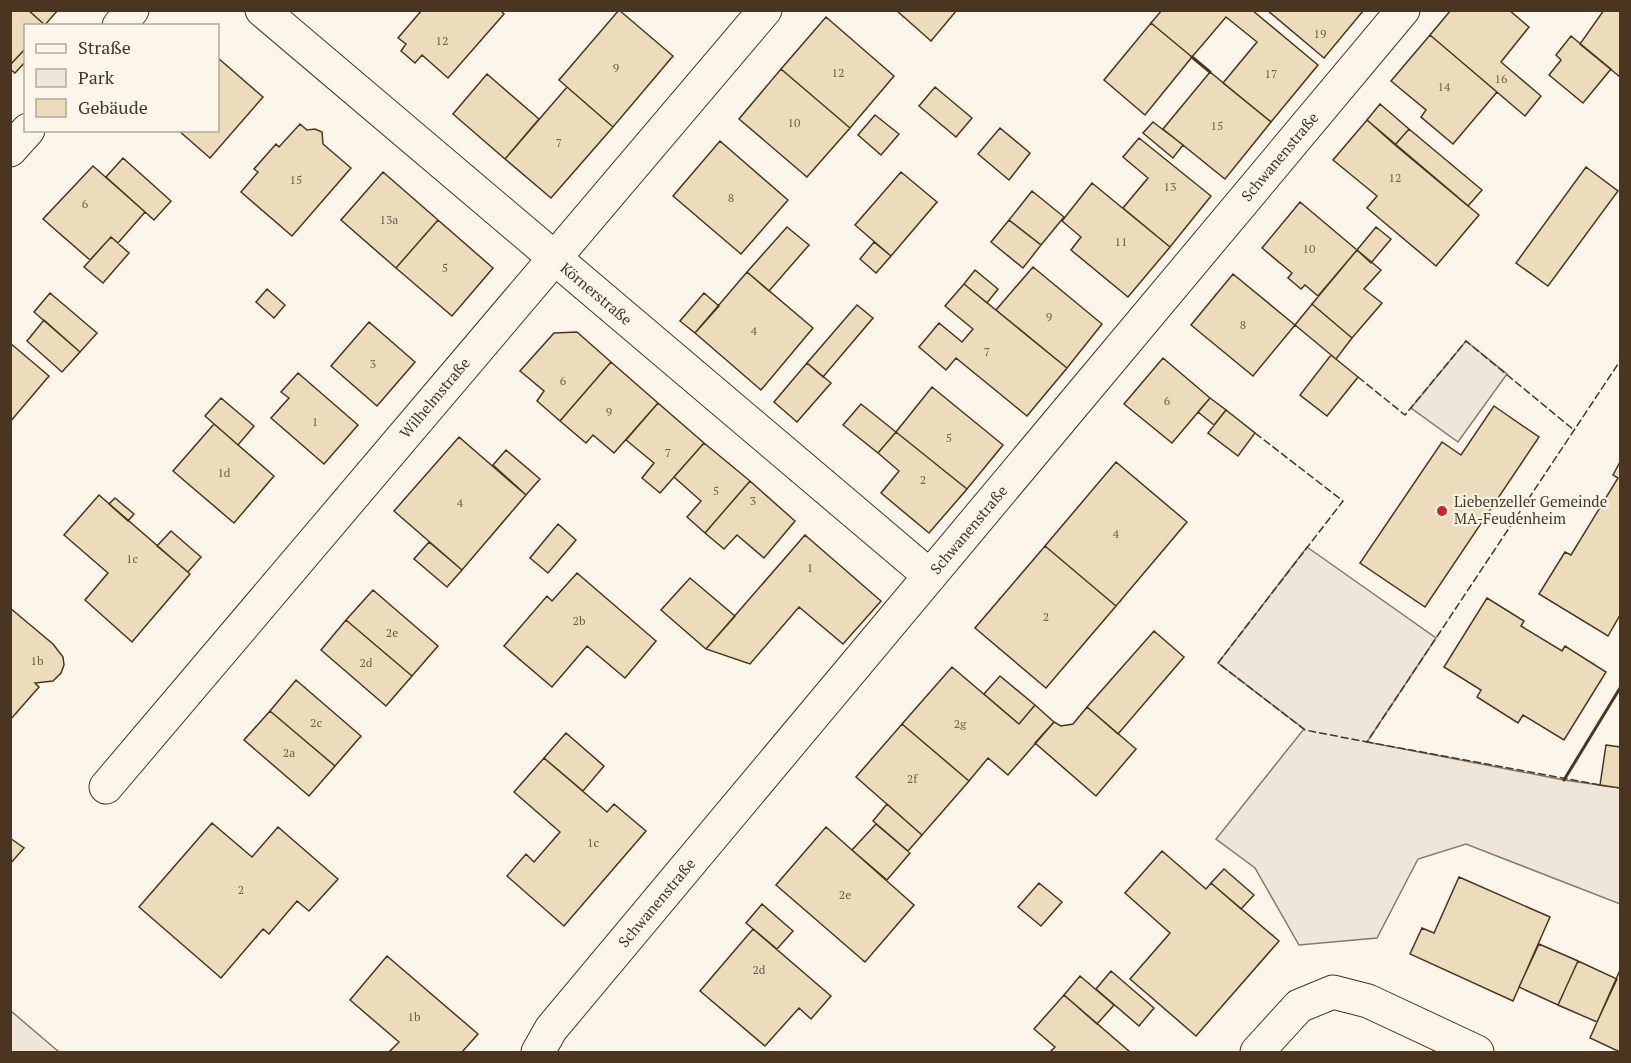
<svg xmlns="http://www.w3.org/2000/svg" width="1631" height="1063" font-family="'PT Serif',serif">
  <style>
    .green { fill: #ede6d9; stroke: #887966; stroke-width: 1.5 }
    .building { fill: #ecdcbc; stroke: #4a3520; stroke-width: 1.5 }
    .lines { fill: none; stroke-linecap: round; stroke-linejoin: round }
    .minor-casing { stroke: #4a3520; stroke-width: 35 }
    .minor { stroke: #fbf6e9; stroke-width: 33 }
    .fence { stroke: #4a3520; stroke-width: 1.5; stroke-dasharray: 8 3; stroke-linecap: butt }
    .wall { stroke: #4a3520; stroke-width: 3 }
    .poi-dot { fill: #c62828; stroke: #fbf6e9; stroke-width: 2 }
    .labels { text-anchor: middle; stroke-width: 4.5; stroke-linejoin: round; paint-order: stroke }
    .number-label { font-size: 12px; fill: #725f47 }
    .street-label { font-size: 15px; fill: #4a3520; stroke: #fbf6e9 }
    .poi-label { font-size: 15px; fill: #4a3520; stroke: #fbf6e9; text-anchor: start }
  </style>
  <rect width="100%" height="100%" fill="#fbf6e9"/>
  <path class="green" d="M1466,341L1507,374L1458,442L1411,408Z
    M1307,547L1436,638L1367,742L1564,780L1620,788V904L1466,844L1418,859L1377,938L1299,945L1255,868L1216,839L1304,729L1218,663Z
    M10,1011H11L59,1052H11Z"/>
  <path class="building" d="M10,10H28L45,25L26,26V48L10,65Z
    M28,10H56L57,11L45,25Z
    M422,10H500L504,14L448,78L422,55L415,63L401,51L406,44L398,38Z
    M619,10L673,56L613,127L559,80Z
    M896,10H957L931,41Z
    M1162,10H1252L1318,65L1271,122L1223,83L1257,42L1226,17L1192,57L1151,23Z
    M1267,10H1363V11L1324,58Z
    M1451,10H1509L1529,27L1501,62L1541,96L1525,116L1430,35Z
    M1604,10H1620V77L1580,44Z
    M826,17L894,76L850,128L781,69Z
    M1151,23L1192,57L1145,115L1104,80Z
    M1430,35L1497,92L1453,144L1421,117L1426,110L1391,81Z
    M1571,36L1611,69L1583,103L1549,75L1561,60L1556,55Z
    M26,48V61L15,73L10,69V65Z
    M218,58L263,97L210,158L178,130H218Z
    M781,69L850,128L807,177L739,119Z
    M1210,72L1271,122L1225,179L1163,129Z
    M487,74L539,119L505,159L453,114Z
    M567,87L613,127L551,198L505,159Z
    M935,87L972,118L956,137L919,106Z
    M1380,104L1409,129L1395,145L1367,120Z
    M875,115L899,134L881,155L858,135Z
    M1367,120L1479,215L1436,266L1367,208L1377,196L1333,160Z
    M1153,122L1183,145L1173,158L1143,133Z
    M300,124L307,130L315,129L322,132L323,144L351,168L292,236L241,192L258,172L254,169L276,144L279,147Z
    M1000,128L1030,153L1009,180L978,154Z
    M1409,129L1482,190L1468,206L1395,145Z
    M1139,138L1211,196L1170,247L1123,208L1148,178L1123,157Z
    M720,141L788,200L741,254L673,196Z
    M123,158L171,201L154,220L106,177Z
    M93,166L145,212L118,243L111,237L90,260L43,219Z
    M1586,167L1618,191L1548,286L1516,263Z
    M383,172L438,220L396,268L341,220Z
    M901,172L937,202L891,256L855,225Z
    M1092,183L1170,247L1128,297L1071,250L1081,237L1062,221Z
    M1032,191L1064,217L1041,245L1009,220Z
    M1300,202L1357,250L1318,296L1305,285L1301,289L1288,278L1292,273L1262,248Z
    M438,220L493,268L452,316L396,268Z
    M1009,220L1041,245L1023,268L991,242Z
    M787,227L809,245L769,291L747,272Z
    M1376,227L1391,239L1371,263L1357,250Z
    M111,237L129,253L103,283L84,267Z
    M874,242L891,256L876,273L860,259Z
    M1357,250L1381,270L1364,289L1382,303L1352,338L1312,304Z
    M1033,267L1102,324L1067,368L996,310Z
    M975,270L998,289L987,303L964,284Z
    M747,272L813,328L761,390L695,333Z
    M1233,274L1295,325L1253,376L1191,325Z
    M964,284L1067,368L1027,416L956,358L946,370L919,347L939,323L962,342L973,329L945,306Z
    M267,289L285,305L274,318L256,302Z
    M50,293L97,333L80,352L34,312Z
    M704,293L719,306L695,333L680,321Z
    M1312,304L1352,338L1336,359L1295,325Z
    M857,305L873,318L823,377L807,363Z
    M44,320L80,352L62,372L27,341Z
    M369,322L415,362L377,406L331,366Z
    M577,332L611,362L560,421L537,401L544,391L520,371L554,333Z
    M10,343L49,376L10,422Z
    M1331,355L1358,377L1327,416L1300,395Z
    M1163,358L1210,398L1172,443L1124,404Z
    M611,362L658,403L614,453L593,435L586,443L560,421Z
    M807,363L831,383L797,422L774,402Z
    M298,373L358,425L324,464L271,418L289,398L281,392Z
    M932,387L1003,445L967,489L896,432Z
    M221,398L254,426L238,445L205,416Z
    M1210,398L1226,410L1214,425L1198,412Z
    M658,403L704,443L660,493L642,478L654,463L626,440Z
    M861,404L896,432L878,453L843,425Z
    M1494,406L1539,437L1425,607L1360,563L1442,442L1461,455Z
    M1226,410L1255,433L1238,456L1208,433Z
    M214,424L274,476L234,523L173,471Z
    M896,432L967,489L929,533L881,493L899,471L878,453Z
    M459,437L526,495L462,570L394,511Z
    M704,443L750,481L705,533L687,517L701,501L674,477Z
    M506,450L540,479L526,495L493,465Z
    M1116,462L1187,522L1116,606L1045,546Z
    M1620,462V615L1608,636L1539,594L1565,552L1571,555L1618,478L1613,475Z
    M750,481L795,521L764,558L737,535L724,549L705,533Z
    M99,495L190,574L132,642L85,600L108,573L64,535Z
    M115,498L134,514L128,521L109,504Z
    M558,524L576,540L548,573L530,558Z
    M171,531L201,557L188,572L157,546Z
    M805,535L881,601L843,644L799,607L750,664L706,649Z
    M429,542L462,570L447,587L414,559Z
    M1045,546L1116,606L1046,688L975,628Z
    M577,573L656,641L625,678L587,646L552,687L504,646L547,596L552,601Z
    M690,578L735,616L706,649L661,610Z
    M373,590L438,646L412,676L346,620Z
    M1487,598L1524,621L1521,626L1562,651L1565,646L1606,672L1564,740L1523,715L1518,723L1477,697L1481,690L1444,667Z
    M10,608L53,644L63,657L64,665L61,673L53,681L35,683L39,687L10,720Z
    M346,620L412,676L386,706L321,650Z
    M1154,631L1184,657L1118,734L1087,707Z
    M952,667L1019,724L1035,705L1054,722L1008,775L988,758L969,781L902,724Z
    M1000,676L1035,705L1019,724L984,694Z
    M296,680L361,736L335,766L270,711Z
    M1087,707L1136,749L1096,796L1035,743L1054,722L1061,726L1073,724Z
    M270,711L335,766L309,796L244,740Z
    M902,724L969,781L922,835L856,777Z
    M566,733L604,766L583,791L544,758Z
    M1606,745L1620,747V788L1600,785Z
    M544,758L607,812L614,804L646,831L564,926L507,876L526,854L534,862L560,832L514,792Z
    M887,804L922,835L908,851L873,821Z
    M212,823L252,857L278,827L338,879L309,911L297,901L269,934L263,929L221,978L139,907Z
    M876,824L910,853L887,880L852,850Z
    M826,827L914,905L865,962L776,885Z
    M10,838L24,848L10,864Z
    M1162,851L1206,889L1211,883L1279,941L1196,1036L1130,979L1170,933L1125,893Z
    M1224,869L1254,895L1241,909L1211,883Z
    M1459,877L1550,917L1513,1001L1410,954L1422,928L1434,933Z
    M1039,883L1062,902L1041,926L1018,907Z
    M762,904L793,931L777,949L746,923Z
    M753,929L831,996L811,1019L799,1008L765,1046L700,991Z
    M1539,944L1578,961L1558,1005L1519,987Z
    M387,956L478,1034L462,1052H389L399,1042L350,1000Z
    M1578,961L1617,979L1597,1022L1558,1005Z
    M1620,970V1052L1590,1038Z
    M1111,971L1154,1008L1139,1026L1096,989Z
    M1080,976L1114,1005L1097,1024L1064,995Z
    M1064,995L1130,1052H1050L1055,1047L1034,1029Z"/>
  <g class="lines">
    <g class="minor-casing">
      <path id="minor" d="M262,10L930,576
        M119,26L132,10
        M10,150L28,130
        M106,787L765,10
        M538,1052L551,1029L1403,10
        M1257,1052L1299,1006L1333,992L1368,1001L1477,1052"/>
    </g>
    <use href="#minor" class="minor"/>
    <path class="fence" d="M1358,377L1405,415L1466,341L1574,430
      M1255,433L1343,501L1218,663L1305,730L1367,742
      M1600,785L1367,742L1620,361"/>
    <path class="wall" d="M1192,57L1210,72
      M1564,780L1620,688"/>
  </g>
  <circle class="poi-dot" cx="1442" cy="511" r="6"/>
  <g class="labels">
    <g class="number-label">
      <text x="1320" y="38">19</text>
      <text x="442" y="45">12</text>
      <text x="616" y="72">9</text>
      <text x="838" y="77">12</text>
      <text x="1271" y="78">17</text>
      <text x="1501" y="83">16</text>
      <text x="1444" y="91">14</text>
      <text x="794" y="127">10</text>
      <text x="1217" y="130">15</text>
      <text x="559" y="147">7</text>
      <text x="1395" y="182">12</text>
      <text x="296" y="184">15</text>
      <text x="1170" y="191">13</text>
      <text x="731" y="202">8</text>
      <text x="85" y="208">6</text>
      <text x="389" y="224">13a</text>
      <text x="1121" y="246">11</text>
      <text x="1309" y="253">10</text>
      <text x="445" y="272">5</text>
      <text x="1049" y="321">9</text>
      <text x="1243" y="329">8</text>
      <text x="754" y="335">4</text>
      <text x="987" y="356">7</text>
      <text x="373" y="368">3</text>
      <text x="563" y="385">6</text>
      <text x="1167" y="405">6</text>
      <text x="609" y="416">9</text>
      <text x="315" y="426">1</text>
      <text x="949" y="442">5</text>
      <text x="668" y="457">7</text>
      <text x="224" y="477">1d</text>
      <text x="923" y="484">2</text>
      <text x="716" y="495">5</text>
      <text x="753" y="505">3</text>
      <text x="460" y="507">4</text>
      <text x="1116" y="538">4</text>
      <text x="132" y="563">1c</text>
      <text x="810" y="572">1</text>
      <text x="1046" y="621">2</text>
      <text x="579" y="625">2b</text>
      <text x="392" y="637">2e</text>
      <text x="37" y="665">1b</text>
      <text x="366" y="667">2d</text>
      <text x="316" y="727">2c</text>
      <text x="960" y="728">2g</text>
      <text x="289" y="757">2a</text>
      <text x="912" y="783">2f</text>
      <text x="593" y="847">1c</text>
      <text x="241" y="894">2</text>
      <text x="845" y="899">2e</text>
      <text x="759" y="974">2d</text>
      <text x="414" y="1021">1b</text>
    </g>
    <g class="street-label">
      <text transform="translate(1280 157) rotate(-50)" y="5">Schwanenstraße</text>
      <text transform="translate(596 294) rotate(40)" y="5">Körnerstraße</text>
      <text transform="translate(435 398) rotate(-50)" y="5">Wilhelmstraße</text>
      <text transform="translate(969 530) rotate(-50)" y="5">Schwanenstraße</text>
      <text transform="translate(657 903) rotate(-50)" y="5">Schwanenstraße</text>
    </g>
    <g class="poi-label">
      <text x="1454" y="507">Liebenzeller Gemeinde<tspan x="1454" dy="17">MA-Feudenheim</tspan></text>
    </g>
  </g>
  <rect width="1631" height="1063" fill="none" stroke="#4a3520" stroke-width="24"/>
  <rect x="24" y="24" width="195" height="108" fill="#fbf6e9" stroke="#b4a999" stroke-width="1.5"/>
  <rect x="36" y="44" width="30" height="9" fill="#fbf6e9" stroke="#b4a999" stroke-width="1.5"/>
  <text x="78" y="54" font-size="18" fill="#4a3520">Straße</text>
  <rect x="36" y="69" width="30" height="18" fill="#ede6d9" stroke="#b4a999" stroke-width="1.5"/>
  <text x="78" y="84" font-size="18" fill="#4a3520">Park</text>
  <rect x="36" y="99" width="30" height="18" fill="#ecdcbc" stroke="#b4a999" stroke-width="1.5"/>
  <text x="78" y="114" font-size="18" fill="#4a3520">Gebäude</text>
</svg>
